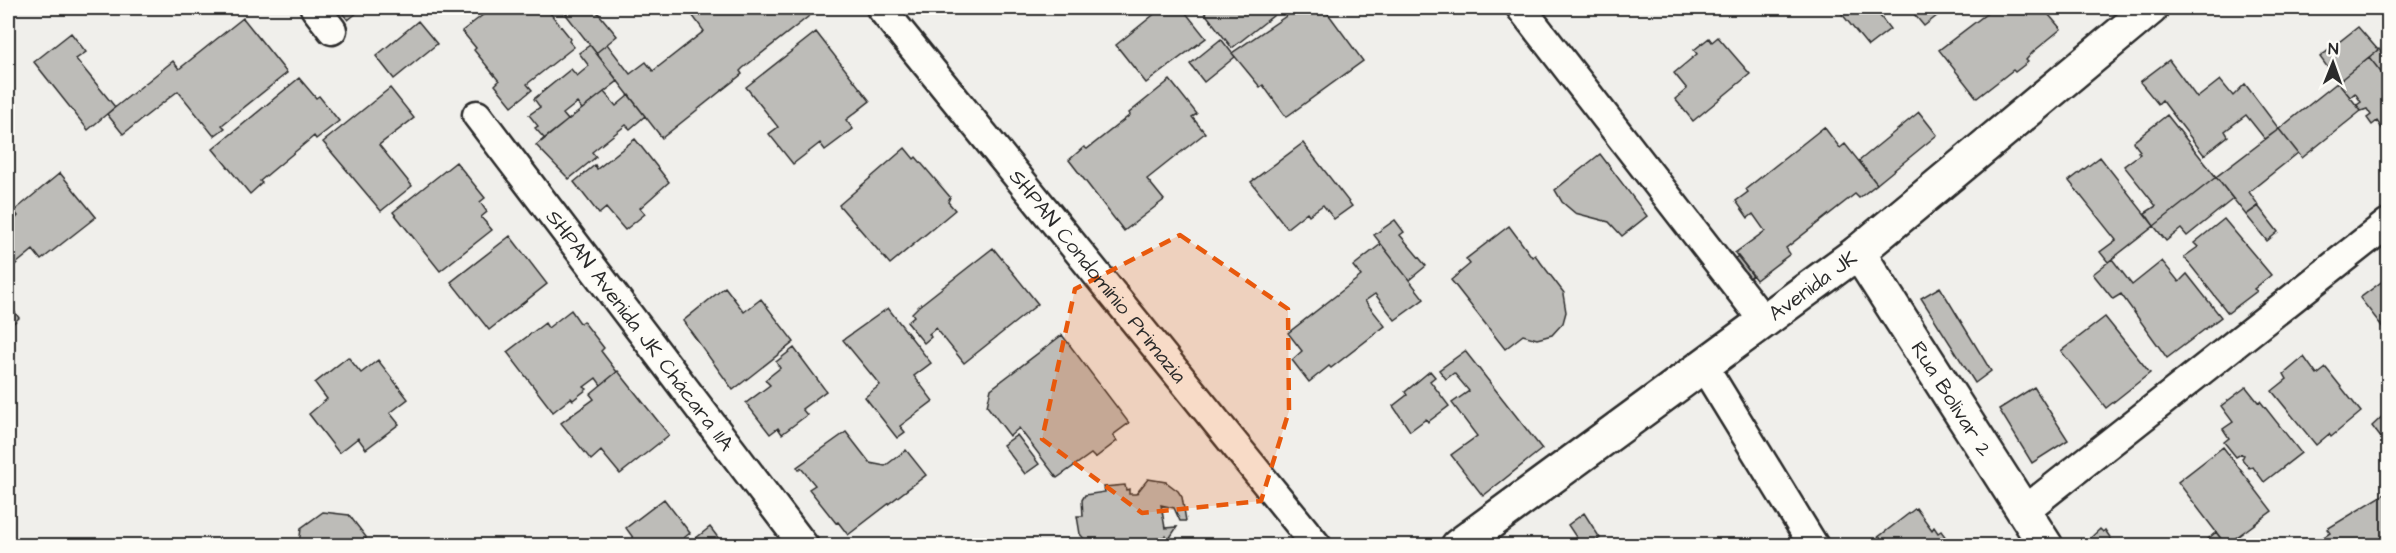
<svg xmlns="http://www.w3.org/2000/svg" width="2396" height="553" font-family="'Architects Daughter',sans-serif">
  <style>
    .building { fill: #bdbcb8; stroke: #2b2b2b; stroke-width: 1.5 }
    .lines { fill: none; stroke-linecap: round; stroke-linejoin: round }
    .minor-casing { stroke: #2b2b2b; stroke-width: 33 }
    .tertiary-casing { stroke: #2b2b2b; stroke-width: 38 }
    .minor { stroke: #fdfcf7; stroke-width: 28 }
    .tertiary { stroke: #fdfcf7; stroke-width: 33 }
    .marked { fill: #e8590c; fill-opacity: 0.2; stroke: #e8590c; stroke-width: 4.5; stroke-dasharray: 12 8; stroke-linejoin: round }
    .labels { text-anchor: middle; stroke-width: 6; stroke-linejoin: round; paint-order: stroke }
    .street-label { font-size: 21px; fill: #2b2b2b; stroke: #fdfcf7 }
  </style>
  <rect width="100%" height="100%" fill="#f0efeb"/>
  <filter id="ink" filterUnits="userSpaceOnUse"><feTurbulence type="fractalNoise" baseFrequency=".0167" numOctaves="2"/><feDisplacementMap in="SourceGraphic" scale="12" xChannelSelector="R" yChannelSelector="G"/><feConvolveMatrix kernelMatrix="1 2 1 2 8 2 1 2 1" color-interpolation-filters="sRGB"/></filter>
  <g filter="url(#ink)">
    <path class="building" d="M338,8H363L348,20Z
      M492,8H546L571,39L569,41L574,47L527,84L532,90L512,106L495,85L499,81L474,50L476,48L462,31Z
      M561,8H594L617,36L596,53Z
      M687,8H808L813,13L743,68L740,71L742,74L662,138L596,53L607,44L630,74L646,62L653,71L704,31Z
      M1162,8H1182L1206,38L1146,83L1116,45Z
      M1201,8H1283L1232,48Z
      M1298,8H1324L1363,61L1286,117L1263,85L1260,87L1232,53Z
      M1837,8H1874L1890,29L1868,46Z
      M1909,8H1947L1924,26Z
      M1994,8H2043L2061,29L2033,52L2026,60L2028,62L2015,72L2013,70L1977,98L1939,50Z
      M243,18L287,73L222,125L225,128L214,136L178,91L123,134L107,114L173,61L179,69Z
      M418,21L437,44L394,79L376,56Z
      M2358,27L2378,50L2338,82L2320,57Z
      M816,32L870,101L846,120L853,129L825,150L820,143L793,164L769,134L778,127L746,87Z
      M71,33L86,52L76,59L115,107L88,130L34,62Z
      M1718,37L1750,74L1693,121L1675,99L1687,89L1674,73L1697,54L1694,50L1709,38L1712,42Z
      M1221,39L1235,57L1204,82L1190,64Z
      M590,45L618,81L582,109L577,103L563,114L568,120L541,142L544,138L535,128L538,126L529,115L540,107L534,99L571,69L577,76L589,66L579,53Z
      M2379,49L2388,61V81L2369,57Z
      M2369,57L2388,81V137L2377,121L2372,125L2367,118L2371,115L2367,109L2361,111L2357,105L2361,102L2355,93L2350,97L2338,82Z
      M2169,60L2197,98L2220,80L2233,96L2245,84L2279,129L2265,139L2246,115L2225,131L2228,136L2204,155L2162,100L2158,104L2140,82Z
      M299,78L316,98L319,96L339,121L316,139L314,136L260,181L262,183L250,194L213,149Z
      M1170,80L1197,114L1192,117L1205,133L1147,179L1164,200L1124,231L1069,160L1084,147L1087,149L1130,115L1129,113Z
      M2338,82L2361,111L2302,158L2279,129Z
      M390,88L414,118L379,145L412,186L381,211L323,142Z
      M604,92L616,106L629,95L645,116L630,129L626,125L592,152L596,157L569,179L536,145Z
      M1919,112L1937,135L1877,184L1859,161Z
      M2167,115L2216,177L2154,226L2145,213L2156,206L2124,166L2140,154L2138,152L2140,151L2133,142Z
      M1824,127L1840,148L1845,144L1877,184L1859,198L1855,194L1786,248L1790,254L1756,280L1735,253L1765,231L1753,214L1748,218L1736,201L1748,192L1746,189Z
      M2279,129L2298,153L2249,192L2259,206L2246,215L2216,177Z
      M635,139L669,182L640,208L645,214L625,230L606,208L599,214L574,182L595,165L597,169Z
      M1303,143L1352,206L1334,219L1323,205L1309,215L1307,212L1287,228L1251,182Z
      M905,148L914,159L916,157L950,197L948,202L955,210L890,264L839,205Z
      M1600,154L1647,216L1622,236L1609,222L1575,213L1562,202L1555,190Z
      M2100,157L2154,226L2108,262L2100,252L2116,240L2069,181Z
      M456,162L485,198L480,202L487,212L481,217L492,230L440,271L393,212Z
      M60,173L96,217L41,260L33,250L11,268L8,264V227L18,216L14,211Z
      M2216,177L2233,199L2187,236L2181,229L2166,241L2154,226Z
      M2258,206L2278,232L2267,241L2246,215Z
      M2224,219L2271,275L2254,289L2257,291L2228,313L2184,257L2198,247L2194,243Z
      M1395,220L1404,232L1400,235L1426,266L1409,280L1374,235Z
      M1509,226L1532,257L1535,255L1564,293L1563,294L1566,312L1563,323L1552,335L1537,339L1523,335L1505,349L1451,280L1470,264L1466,259Z
      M510,236L547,284L489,330L451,282Z
      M1381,244L1424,299L1395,320L1375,294L1365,301L1385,326L1331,368L1329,366L1309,382L1292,360L1302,351L1288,333L1361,276L1353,266Z
      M993,248L1038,304L964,363L936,328L929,334L931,337L924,343L907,322L914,316L912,313L919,306Z
      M1738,256L1753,275L1739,286L1724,267Z
      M2112,259L2132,285L2162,261L2179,282L2187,274L2221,317L2167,358L2121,294L2113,299L2093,274Z
      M2388,277V334L2360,298Z
      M725,287L744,312L761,299L794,342L733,390L683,321Z
      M1940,287L1991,371L1975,383L1921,298Z
      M8,303L19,318L8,328Z
      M888,308L931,363L914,376L933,401L900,426L905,432L897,438L865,397L880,385L843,340Z
      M571,310L580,323L583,321L604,348L601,351L617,372L601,385L596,378L584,387L587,389L573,400L571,398L553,412L507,352L545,323L548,328Z
      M2105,317L2150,373L2106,408L2061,351Z
      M1062,335L1129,423L1113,435L1117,441L1095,458L1091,454L1057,478L1019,428L1010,436L987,406L991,389Z
      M794,348L826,391L802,409L807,415L782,434L778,428L770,434L746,403L770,385L765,380L780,368L776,362Z
      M1465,351L1542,449L1483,496L1451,455L1477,436L1452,403L1469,391L1454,373L1446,379L1439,370Z
      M348,357L361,373L378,360L408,399L390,413L399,424L366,449L358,438L339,453L309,414L327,399L315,383Z
      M2304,357L2317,375L2326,368L2361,412L2331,437L2329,434L2316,445L2272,391L2287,379L2284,374Z
      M618,371L669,435L620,474L601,451L591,460L561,423L594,399L590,394Z
      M1430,371L1435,377L1430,381L1449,406L1428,422L1426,419L1410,431L1393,406L1407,395L1405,392Z
      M2034,387L2068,440L2032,463L1999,409Z
      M2246,387L2258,402L2260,401L2301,453L2264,482L2253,467L2249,468L2242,459L2244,455L2241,454L2236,457L2224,442L2229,438L2223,429L2233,422L2221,406Z
      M2388,411V447L2372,426Z
      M846,432L870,463L885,466L906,450L926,475L848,535L838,522L836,523L809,489L815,485L801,468L799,470L797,467Z
      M1017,435L1039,464L1025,474L1003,445Z
      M2223,447L2272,511L2226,545L2178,482Z
      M1148,479L1166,482L1178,491L1182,497L1186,521H1180L1174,508L1161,505L1165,528L1177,527L1169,539L1166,540V536L1160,538V546L1089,545L1080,534L1077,516H1083L1082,500L1085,495L1105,492L1104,487L1125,485L1126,490L1129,489V494H1136Z
      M2388,492V546H2310L2330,533L2327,529Z
      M664,499L690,533L674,546H639L626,528Z
      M1916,508L1932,530L1934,527L1938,533L1941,531L1952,546H1863L1872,539L1873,541Z
      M323,512L349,515L366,537L365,546H299L301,528Z
      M1584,513L1600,538L1588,546H1582L1568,525Z
      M710,527L719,539L711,546H686Z
      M2100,529L2103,532L2105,530L2116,546H2082Z
      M2216,532L2226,546H2200Z"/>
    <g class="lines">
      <g class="minor-casing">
        <g id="minor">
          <path d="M315,8L332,30"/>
          <path id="s1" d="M881,8L1317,546"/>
          <path d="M1521,8L1763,320"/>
          <path id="s2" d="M477,115L804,546"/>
          <path d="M1703,365L1814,546"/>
          <path d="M2024,511L2388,223"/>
        </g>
      </g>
      <g class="tertiary-casing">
        <g id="tertiary">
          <path id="s3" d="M1858,252L2046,546"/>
          <path id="s4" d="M1458,546L1858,252L2151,8"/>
        </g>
      </g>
      <use href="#minor" class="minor"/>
      <use href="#tertiary" class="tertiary"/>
    </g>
  </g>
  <path class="marked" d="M1180,235L1288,309L1289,411L1261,501L1142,513L1042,439L1075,289Z"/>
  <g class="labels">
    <g class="street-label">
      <text dy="7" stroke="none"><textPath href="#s1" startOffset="345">SHPAN Condomínio Primazia</textPath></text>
      <text dy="7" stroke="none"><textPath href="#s4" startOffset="440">Avenida JK</textPath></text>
      <text dy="7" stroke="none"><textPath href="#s2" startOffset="270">SHPAN Avenida JK Chácara 11A</textPath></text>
      <text dy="7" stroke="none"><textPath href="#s3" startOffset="174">Rua Bolivar 2</textPath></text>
    </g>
  </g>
  <rect width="2396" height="553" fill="none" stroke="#fdfcf7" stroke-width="30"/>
  <rect x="15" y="15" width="2366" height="523" fill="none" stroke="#2b2b2b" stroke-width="2" filter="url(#ink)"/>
  <g transform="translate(2333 63) rotate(1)" stroke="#fdfcf7" stroke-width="4.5" paint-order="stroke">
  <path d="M0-4.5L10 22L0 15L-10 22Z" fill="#2b2b2b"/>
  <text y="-9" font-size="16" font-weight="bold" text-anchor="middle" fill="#2b2b2b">N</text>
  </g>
</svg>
